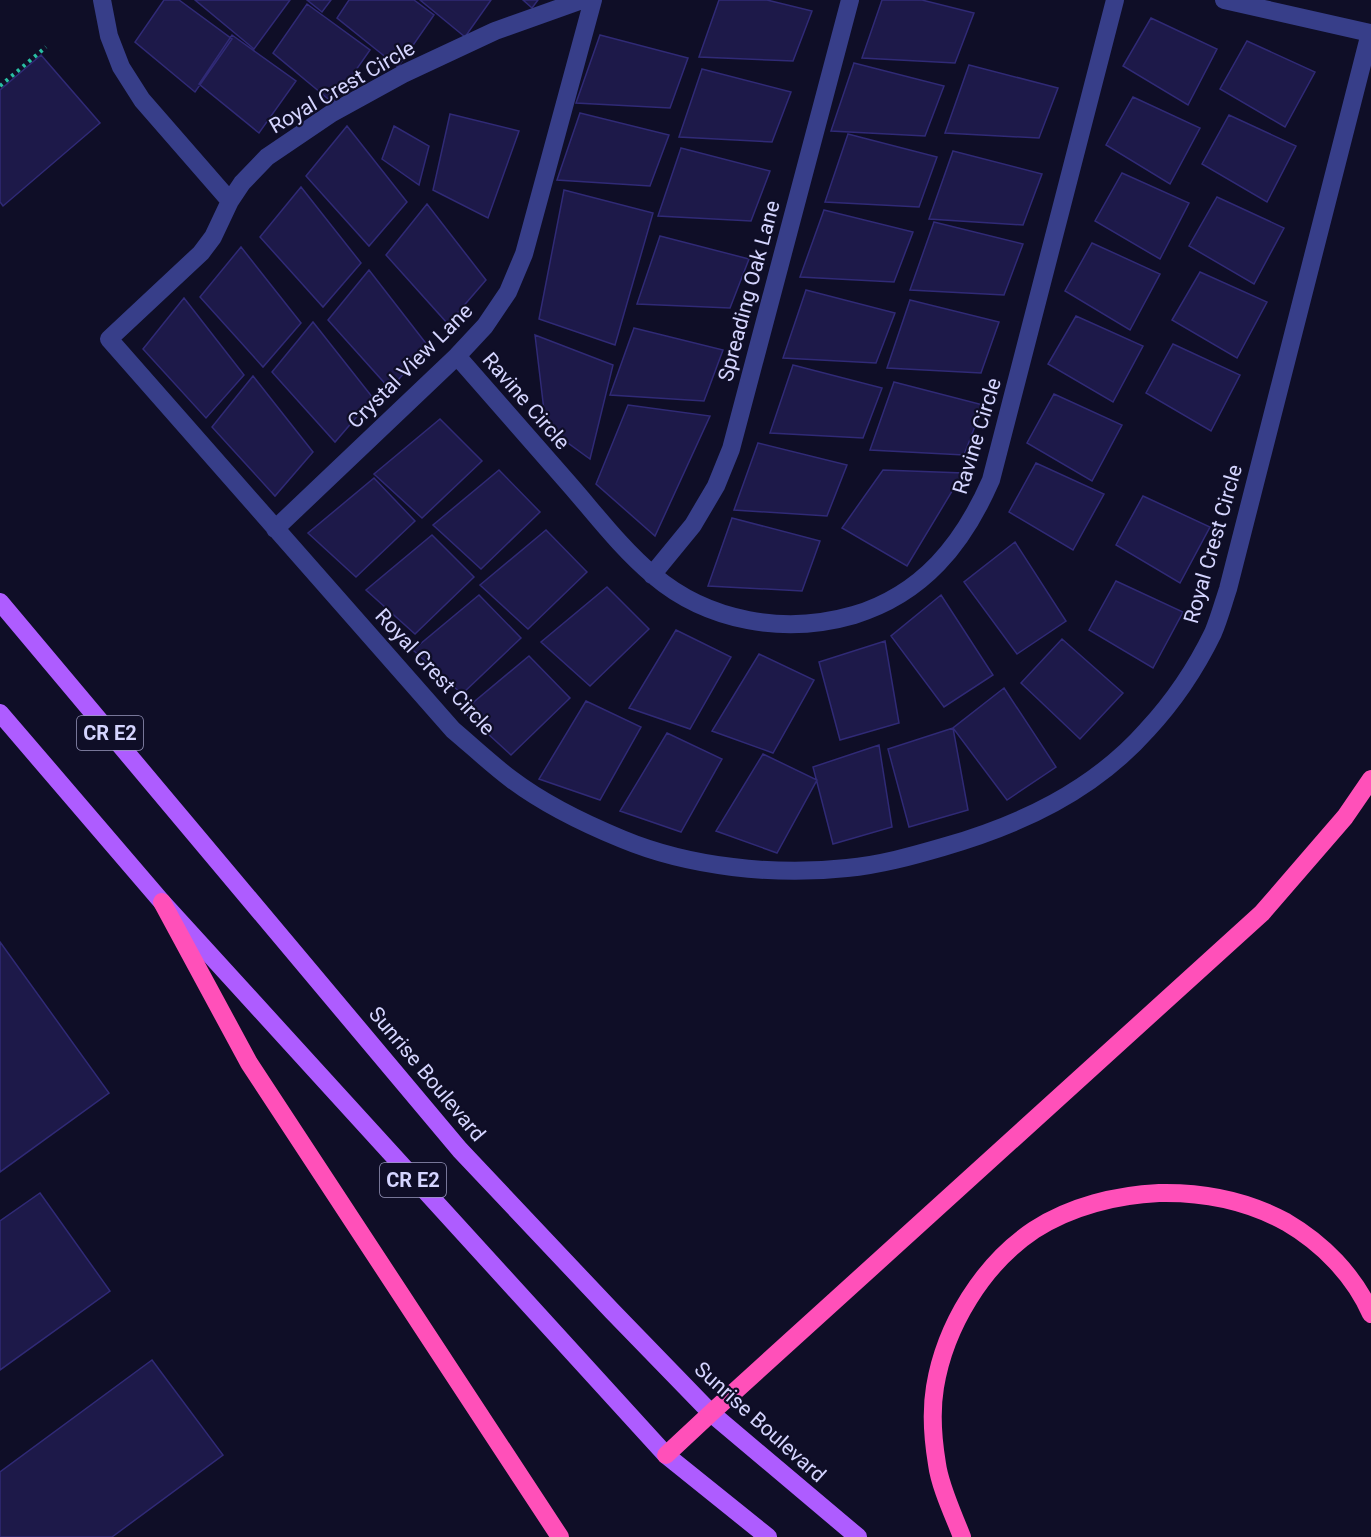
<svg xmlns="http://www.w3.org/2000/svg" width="1371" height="1537" font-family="Roboto,sans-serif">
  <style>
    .building { fill: #1d1949; stroke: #302a76; stroke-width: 1.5 }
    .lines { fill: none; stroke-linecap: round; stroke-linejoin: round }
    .path { stroke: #29bea3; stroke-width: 4; stroke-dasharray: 3 4.5; stroke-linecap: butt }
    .minor { stroke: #373e89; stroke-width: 18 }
    .major { stroke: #ae5cff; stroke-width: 18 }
    .highway { stroke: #ff50b9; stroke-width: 18 }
    .labels { text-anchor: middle; stroke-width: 4.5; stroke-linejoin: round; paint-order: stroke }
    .shield { fill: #0f0e27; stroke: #9a99be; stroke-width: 1.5 }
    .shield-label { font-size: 20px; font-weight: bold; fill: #d5d5ff }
    .street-label { font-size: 21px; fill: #d5d5ff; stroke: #0f0e27 }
  </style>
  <rect width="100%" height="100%" fill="#0f0e27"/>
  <path class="building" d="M164,0H179L232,39L195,92L135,42Z
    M195,0H290L254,49Z
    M307,0H331L322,12Z
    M349,0H414L434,15L398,67L337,18Z
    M420,0H491L465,37Z
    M523,0H538L532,8Z
    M719,0H767L812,11L793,61L699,57Z
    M882,0H922L974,13L955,63L862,58Z
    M307,4L370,50L333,103L273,53Z
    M1151,18L1217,49L1188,105L1123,66Z
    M232,35L296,81L259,133L199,84Z
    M600,35L688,58L670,108L576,103Z
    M1247,41L1315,72L1285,127L1220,89Z
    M41,55L100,123L3,206L0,202V90Z
    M854,63L944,86L925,136L831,131Z
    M969,65L1058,88L1039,138L945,133Z
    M702,69L791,92L772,142L679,137Z
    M1133,97L1200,128L1170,184L1106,145Z
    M580,113L669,135L650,186L557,180Z
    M450,114L519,131L488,218L433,190Z
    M1229,115L1296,146L1267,202L1202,164Z
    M347,126L407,202L369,246L306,176Z
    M394,126L429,146L419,185L382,159Z
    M848,134L937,157L919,207L825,202Z
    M681,148L770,171L751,221L658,216Z
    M953,151L1042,174L1023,225L929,219Z
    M1122,173L1189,203L1160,259L1095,221Z
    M301,187L361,263L323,307L260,237Z
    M564,190L653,213L615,345L539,319Z
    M1217,197L1284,228L1254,284L1189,246Z
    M427,204L486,280L448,324L386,255Z
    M824,210L913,232L894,282L800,277Z
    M934,222L1023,244L1004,295L910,290Z
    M660,236L749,259L730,308L637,304Z
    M1092,243L1160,274L1130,330L1065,291Z
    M241,247L301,323L263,367L200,297Z
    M369,270L428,346L390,389L328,320Z
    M1200,272L1267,302L1237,358L1172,320Z
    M806,290L895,313L876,363L783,358Z
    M184,298L244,375L206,418L143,349Z
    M910,300L999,322L981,373L887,368Z
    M1076,316L1143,346L1113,402L1048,364Z
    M313,322L373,398L335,442L272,372Z
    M634,328L723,350L704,401L610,395Z
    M535,335L613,365L590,459L546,427Z
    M1173,344L1240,375L1211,431L1146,393Z
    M793,365L882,388L863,438L770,433Z
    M253,376L313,452L275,496L212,427Z
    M894,382L983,405L964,455L870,450Z
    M1054,394L1122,425L1092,481L1027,443Z
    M628,405L710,416L655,536L596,484Z
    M440,419L482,461L422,518L374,474Z
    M758,443L847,465L827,516L734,510Z
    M1036,463L1104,494L1073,550L1009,512Z
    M499,470L540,512L481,569L433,525Z
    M883,470L963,473L907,566L842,528Z
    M374,478L415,521L356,577L308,533Z
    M1143,496L1210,527L1180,583L1116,545Z
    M732,518L820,541L802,591L708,586Z
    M546,530L587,572L528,629L480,585Z
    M432,535L474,577L415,634L366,590Z
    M1015,542L1066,621L1017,654L964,582Z
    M1116,581L1183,612L1153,668L1089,630Z
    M607,587L649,629L590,686L541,642Z
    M479,595L521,638L462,694L413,650Z
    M941,595L993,675L944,707L891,636Z
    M676,630L731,657L690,729L629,708Z
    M1062,639L1123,693L1080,739L1021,683Z
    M885,641L899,723L840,740L819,662Z
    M759,654L814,680L773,753L712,731Z
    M529,656L570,698L511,755L463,711Z
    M1004,688L1056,767L1007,800L953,728Z
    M586,701L641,727L600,800L539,779Z
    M953,728L968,810L909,827L888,749Z
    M667,733L722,759L681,832L620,811Z
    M879,745L892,827L833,844L813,767Z
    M763,754L817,780L777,853L716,831Z
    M0,942L109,1093L0,1172Z
    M40,1193L110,1291L0,1370V1221Z
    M152,1360L223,1455L112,1537H0V1472Z"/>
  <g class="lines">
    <path class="path" d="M0,86L46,47"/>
    <path class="minor" d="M102,0L109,36L121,67L142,100L230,201
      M582,0L495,31L403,74L332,113L267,157L242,183L230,201L213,237L201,253L109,339L453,730C472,746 491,764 511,779C544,804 583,823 622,839C689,867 775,876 847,868C880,865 912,856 943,847C1020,825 1093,791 1147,730C1174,701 1196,668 1213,633C1219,619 1223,604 1228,589L1370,33L1224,0
      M457,356C495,399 532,442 570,485C597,516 622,549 653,575C708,622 785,635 854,615C923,594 963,544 991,480L1115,0
      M275,529L457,356L485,326L508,292L524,254L593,0
      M652,575L693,525L716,486L731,449L850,0"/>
    <path class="major" d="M0,602L460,1150L612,1311L711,1413L858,1537
      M0,713L162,902L666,1455L768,1537"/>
    <path class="highway" d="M162,902L249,1063L560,1537
      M666,1455L711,1413L1262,913L1345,817L1371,779
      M962,1537C954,1516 940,1487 937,1464C933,1440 931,1411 935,1387C945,1326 983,1264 1034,1230C1071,1206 1117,1195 1159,1193C1205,1192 1246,1200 1286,1222C1322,1243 1354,1275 1371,1314"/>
  </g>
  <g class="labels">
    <g class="shield">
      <rect x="77" y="716" width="66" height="34" rx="4.5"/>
      <rect x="380" y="1163" width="66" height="34" rx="4.5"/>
    </g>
    <g class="shield-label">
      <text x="110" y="740">CR E2</text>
      <text x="413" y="1187">CR E2</text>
    </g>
    <g class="street-label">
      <text transform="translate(342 87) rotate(-30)" y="7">Royal Crest Circle</text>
      <text transform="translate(749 291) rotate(-75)" y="7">Spreading Oak Lane</text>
      <text transform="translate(410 366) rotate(-45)" y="7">Crystal View Lane</text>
      <text transform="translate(526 401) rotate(49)" y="7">Ravine Circle</text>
      <text transform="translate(977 436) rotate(-73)" y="7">Ravine Circle</text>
      <text transform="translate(1213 544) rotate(-74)" y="7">Royal Crest Circle</text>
      <text transform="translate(435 672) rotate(47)" y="7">Royal Crest Circle</text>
      <text transform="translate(427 1074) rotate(50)" y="7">Sunrise Boulevard</text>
      <text transform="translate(760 1422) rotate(42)" y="7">Sunrise Boulevard</text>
    </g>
  </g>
</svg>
